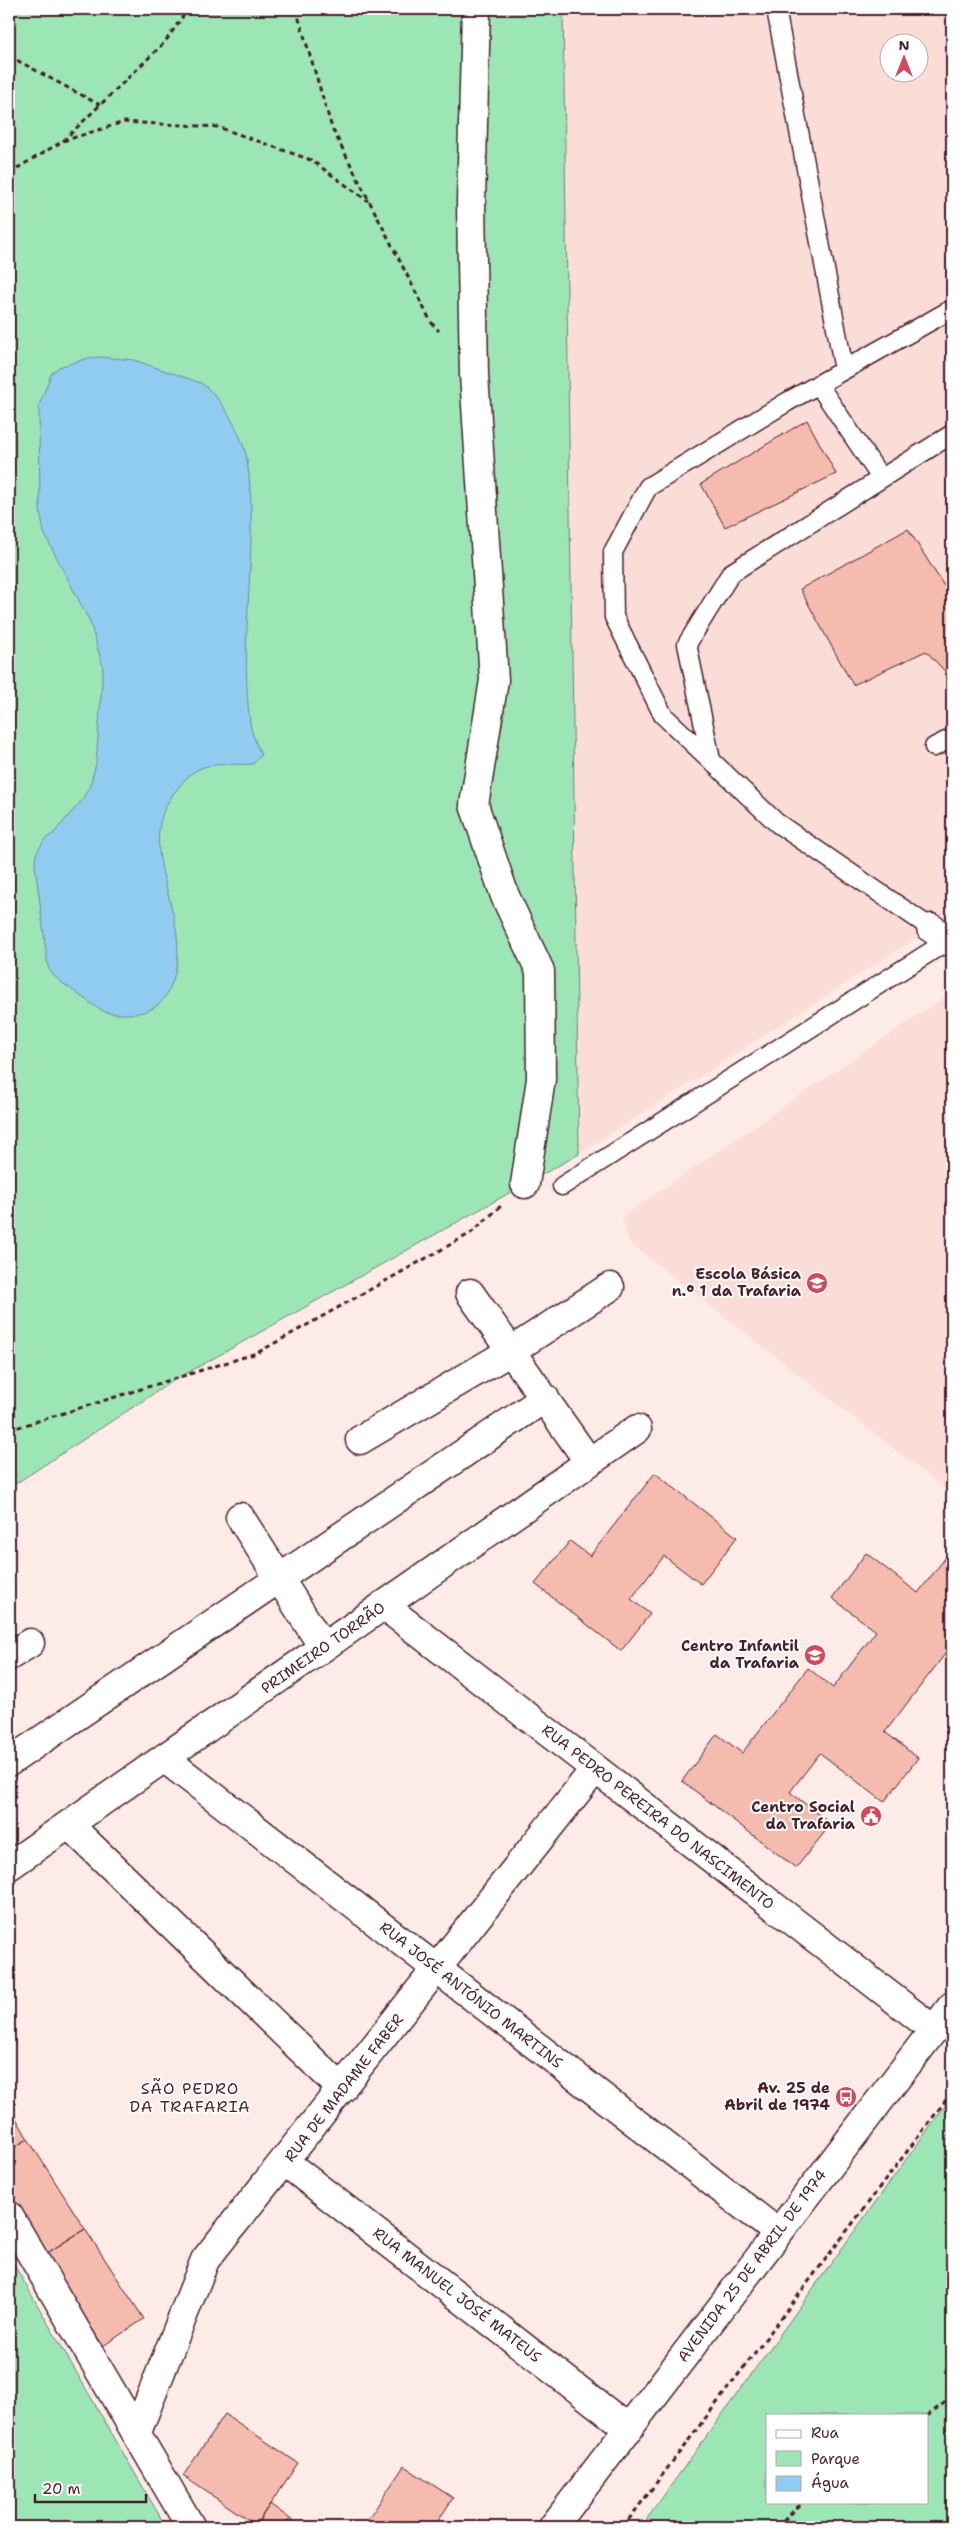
<svg xmlns="http://www.w3.org/2000/svg" width="961" height="2536" font-family="'Shantell Sans',sans-serif">
  <style>
    .built { fill: #faddd6; fill-rule: evenodd }
    .green { fill: #9ce6b5; stroke: #738270; fill-rule: evenodd }
    .water { fill: #90ccf0; stroke: #7487a1 }
    .building { fill: #f5bbaf; stroke: #4a1f2b }
    .lines { fill: none; stroke-linecap: round; stroke-linejoin: round }
    .service-casing { stroke: #4a1f2b; stroke-width: 21 }
    .minor-casing { stroke: #4a1f2b; stroke-width: 31 }
    .primary-casing { stroke: #4a1f2b; stroke-width: 31 }
    .path { stroke: #4a1f2b; stroke-width: 3; stroke-dasharray: 5 4; stroke-linecap: butt }
    .service { stroke: #fff; stroke-width: 18 }
    .minor { stroke: #fff; stroke-width: 28 }
    .primary { stroke: #fff; stroke-width: 28 }
    .labels { text-anchor: middle; stroke-width: 4; stroke-linejoin: round; paint-order: stroke }
    .poi-label { font-size: 15px; font-weight: bold; fill: #4a1f2b; stroke: #fff; text-anchor: end }
    .street-label { font-size: 15px; fill: #4a1f2b; stroke: #fff }
    .neighbourhood-label { font-size: 16px; letter-spacing: 1px; fill: #4a1f2b; stroke: #fff }
  </style>
  <rect width="100%" height="100%" fill="#fcebe7"/>
  <filter id="ink" filterUnits="userSpaceOnUse"><feTurbulence type="fractalNoise" baseFrequency=".02" numOctaves="2"/><feDisplacementMap in="SourceGraphic" scale="10" xChannelSelector="R" yChannelSelector="G"/><feConvolveMatrix kernelMatrix="1 2 1 2 8 2 1 2 1" color-interpolation-filters="sRGB"/></filter>
  <g filter="url(#ink)">
    <path class="built" d="M563,9H952V915L579,1154ZM888,42H918V72H888Z
      M952,995V1494L629,1242L622,1217L943,998Z"/>
    <path class="green" d="M9,9H563L579,1154L173,1381L9,1488Z
      M952,2096V2527H641ZM767,2415H927V2502H767Z
      M9,2256L166,2527H9Z"/>
    <path class="water" d="M102,357L134,360L201,383C222,397 243,435 247,460C260,545 238,636 250,722C251,733 257,744 261,755L253,764C238,765 219,763 204,767C193,770 185,779 178,788C127,846 194,912 174,977C165,1004 154,1014 125,1014C117,1014 111,1014 103,1011C93,1006 84,998 75,992C64,984 54,979 48,967L35,865L36,854L45,839L53,834L82,800L90,785L96,764L103,667L90,622L44,533L40,511L39,406L51,374L59,367L88,358Z"/>
    <path class="building" d="M807,420L836,474L725,527L701,484Z
      M908,529L944,586L952,580V679L926,651L853,685L800,589Z
      M655,1473L737,1537L701,1584L664,1556L631,1599L650,1614L621,1651L535,1584L570,1541L590,1556Z
      M950,1552L952,1554V1645L885,1732L918,1758L884,1802L820,1753L790,1792L831,1824L796,1868L682,1781L717,1734L742,1753L808,1668L833,1688L876,1631L832,1598L866,1553L918,1593Z
      M9,2106L28,2139L9,2150Z
      M28,2139L85,2229L44,2255L9,2198V2150Z
      M85,2229L144,2319L103,2346L44,2255Z
      M225,2414L298,2463L256,2525L183,2476Z
      M404,2466L453,2498L434,2527H363Z
      M270,2504L301,2527H254Z"/>
    <g class="lines">
      <g class="service-casing">
        <path id="service" d="M776,9L844,370
          M818,384L881,478
          M934,747L952,738
          M711,760L687,644L731,573L952,434
          M931,928L777,823L663,715L614,617L613,552L648,487L787,402L952,309
          M562,1186L952,938"/>
      </g>
      <g class="minor-casing">
        <path id="minor" d="M476,9L471,202L474,374L494,680L474,805L505,896L540,971L541,1079L525,1184
          M931,928L952,943
          M470,1293L589,1462
          M360,1440L511,1351L610,1287
          M240,1517L323,1647
          M383,1605L933,2029
          M9,1656L30,1643
          M164,1758L777,2232
          M9,1762L545,1398
          M69,1825L342,2089
          M9,1866L637,1429
          M285,2162L629,2429
          M9,2216L191,2527
          M137,2432L205,2260L595,1769"/>
      </g>
      <g class="primary-casing">
        <path id="primary" d="M553,2527L952,2006"/>
      </g>
      <path class="path" d="M296,9L332,128L431,322L439,331
        M9,56L100,105
        M63,141L165,42L188,9
        M9,173L63,141L124,122L218,127L311,160L368,201
        M9,1430L257,1353L471,1233L502,1205
        M927,2416L952,2397
        M623,2527L952,2092
        M777,2527L803,2502"/>
      <use href="#service" class="service"/>
      <use href="#minor" class="minor"/>
      <use href="#primary" class="primary"/>
    </g>
  </g>
  <defs>
    <g id="school-disc" transform="scale(1.125)"><circle r="9.5" fill="#d1495b" stroke="#fff"/><path d="M0-5L7-2L0 1L-7-2ZM-4 1L0 2.5L4 1V4Q0 6-4 4Z" fill="#fff"/></g>
    <g id="civic-disc" transform="scale(1.125)"><circle r="9.5" fill="#d1495b" stroke="#fff"/><path d="M-.6-6.5H3V-4.5H.6V-3L4-1V1h2V6H-6V1h2V-1L-.6-3ZM-1.2 2.5V6h2.4V2.5Z" fill="#fff"/></g>
    <g id="bus-disc" transform="scale(1.125)"><circle r="9.5" fill="#d1495b" stroke="#fff"/><path d="M-5-6H5V4H4V6H2V4H-2V6H-4V4H-5ZM-3.5-4V0h7V-4ZM-3.5 1.2v1.5H-2V1.2ZM2 1.2v1.5H3.5V1.2Z" fill="#fff"/></g>
  </defs>
  <g fill-rule="evenodd">
    <use href="#school-disc" x="817" y="1283"/>
    <use href="#school-disc" x="815" y="1655"/>
    <use href="#civic-disc" x="871" y="1816"/>
    <use href="#bus-disc" x="846" y="2097"/>
  </g>
  <g class="labels">
    <g class="poi-label">
      <text x="801" y="1279">Escola Básica<tspan x="801" dy="17">n.º 1 da Trafaria</tspan></text>
      <text x="799" y="1651">Centro Infantil<tspan x="799" dy="17">da Trafaria</tspan></text>
      <text x="855" y="1812">Centro Social<tspan x="855" dy="17">da Trafaria</tspan></text>
      <text x="830" y="2093">Av. 25 de<tspan x="830" dy="17">Abril de 1974</tspan></text>
    </g>
    <g class="street-label">
      <text transform="translate(323 1648) rotate(-35)" y="5">PRIMEIRO TORRÃO</text>
      <text transform="translate(658 1817) rotate(38)" y="5">RUA PEDRO PEREIRA DO NASCIMENTO</text>
      <text transform="translate(471 1995) rotate(38)" y="5">RUA JOSÉ ANTÓNIO MARTINS</text>
      <text transform="translate(344 2088) rotate(-52)" y="5">RUA DE MADAME FABER</text>
      <text transform="translate(752 2266) rotate(-53)" y="5">AVENIDA 25 DE ABRIL DE 1974</text>
      <text transform="translate(457 2295) rotate(38)" y="5">RUA MANUEL JOSÉ MATEUS</text>
    </g>
    <g class="neighbourhood-label">
      <text x="190" y="2094">SÃO PEDRO<tspan x="190" dy="18">DA TRAFARIA</tspan></text>
    </g>
  </g>
  <rect width="961" height="2536" fill="none" stroke="#fff" stroke-width="30"/>
  <rect x="15" y="15" width="931" height="2506" fill="none" stroke="#4a1f2b" stroke-width="2" filter="url(#ink)"/>
  <rect x="766" y="2414" width="162" height="90" fill="#ffffff" stroke="#b7a5aa"/>
  <rect x="776" y="2430" width="25" height="8" fill="#ffffff" stroke="#b7a5aa"/>
  <text x="811" y="2438" font-size="15" fill="#4a1f2b">Rua</text>
  <rect x="776" y="2451" width="25" height="15" fill="#9ce6b5" stroke="#b7a5aa"/>
  <text x="811" y="2464" font-size="15" fill="#4a1f2b">Parque</text>
  <rect x="776" y="2476" width="25" height="15" fill="#90ccf0" stroke="#b7a5aa"/>
  <text x="811" y="2488" font-size="15" fill="#4a1f2b">Água</text>
  <g transform="translate(904 58)"><circle r="24" fill="#ffffff" stroke="#b7a5aa"/>
  <path d="M0-4L9 19L0 12L-9 19Z" fill="#d1495b"/>
  <text y="-8" font-size="14" font-weight="bold" text-anchor="middle" fill="#4a1f2b">N</text>
  </g>
  <path d="M35 2494v8h111v-8" fill="none" stroke="#4a1f2b" stroke-width="2.5"/>
  <text x="42" y="2494" font-size="15" fill="#4a1f2b" stroke="#ffffff" stroke-width="4" paint-order="stroke">20 m</text>
</svg>
